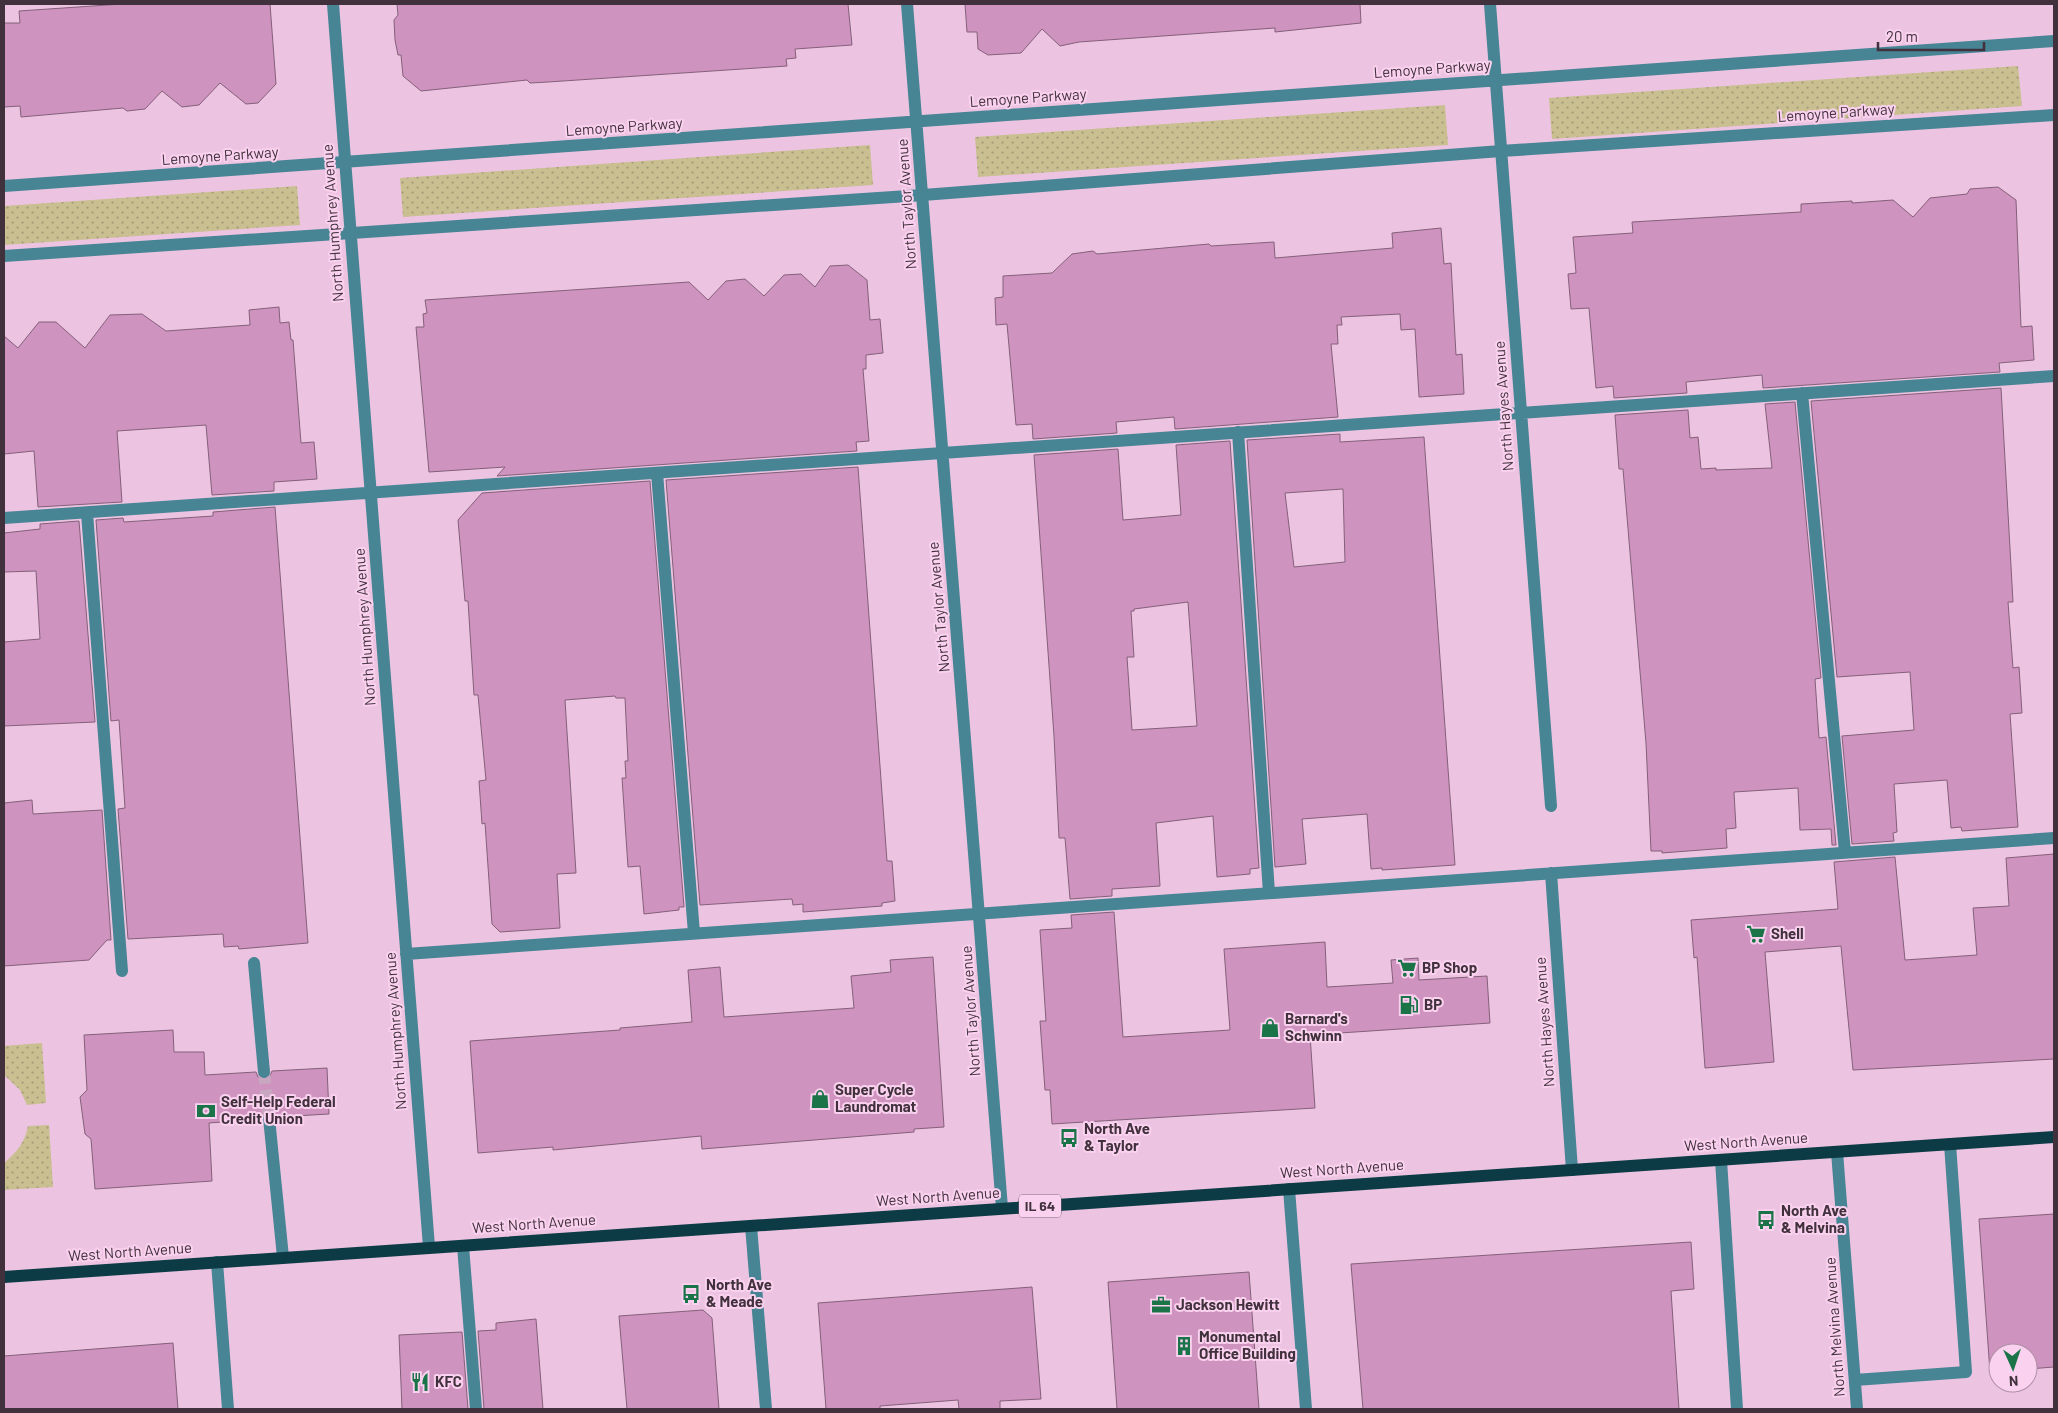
<svg xmlns="http://www.w3.org/2000/svg" width="2058" height="1413" font-family="Barlow,sans-serif">
  <style>
    .grass { fill: url(#grass-dots) }
    .building { fill: #ce93be; stroke: #84607a; fill-rule: evenodd }
    .lines { fill: none; stroke-linecap: round; stroke-linejoin: round }
    .minor-tunnel { stroke: #caa7c0; stroke-width: 12; stroke-dasharray: 12 6; stroke-linecap: butt }
    .minor { stroke: #478494; stroke-width: 12 }
    .major { stroke: #0c3b45; stroke-width: 12 }
    .labels { text-anchor: middle; stroke-width: 4; stroke-linejoin: round; paint-order: stroke }
    .shield { fill: #fad1ee; stroke: #786171; stroke-width: 1 }
    .shield-label { font-size: 14px; font-weight: bold; fill: #41313c }
    .street-label { font-size: 15px; fill: #41313c; stroke: #fad1ee }
    .poi-label { font-size: 15px; font-weight: bold; fill: #41313c; stroke: #fad1ee; text-anchor: start }
  </style>
  <defs>
    <pattern id="grass-dots" width="8" height="8" patternUnits="userSpaceOnUse" patternTransform="scale(1.25)"><rect width="8" height="8" fill="#c9bf91"/><path d="M2 2h.1M6 6h.1" fill="none" stroke="#a59c78" stroke-width="1.8" stroke-linecap="round"/></pattern>
  </defs>
  <rect width="100%" height="100%" fill="#ecc4e1"/>
  <path class="grass" d="M2018,66L2022,106L1552,139L1549,98Z
    M1445,105L1448,145L978,177L975,137Z
    M870,145L873,185L403,217L400,178Z
    M297,186L300,225L4,245V206Z
    M42,1043L46,1103L27,1105L20,1090L4,1075V1046Z
    M49,1125L53,1187L4,1190V1163C17,1152 25,1142 28,1126Z"/>
  <path class="building" d="M122,4H270L276,84L258,103L246,104L220,83L199,105L182,107L162,91L145,109L127,111L123,108L21,117L20,106L4,107V23H20L19,11Z
    M397,4H848L852,45L795,49L796,58L786,59L787,66L548,82L530,83L527,80L421,91L403,76L401,55H398L395,40L394,20L398,15Z
    M965,4H1360L1361,23L1275,32V28L1079,42L1060,46L1042,29L1021,53L988,55L978,49L977,32H967Z
    M1998,187L2016,200L2021,327L2032,326L2034,360L1999,363L2000,372L1763,388L1762,375L1686,382L1687,393L1614,398L1613,386L1596,388L1589,308L1571,309L1568,274L1576,273L1573,237L1633,233L1632,222L1801,212V204L1852,201V203L1893,200L1913,217L1930,198L1967,194L1970,189Z
    M1441,228L1444,264L1451,263L1456,355L1462,354L1464,394L1419,397L1415,329L1401,330L1400,314L1341,317L1342,325H1337L1338,344H1331L1338,417L1175,429L1174,417L1116,422L1117,433L1033,439L1032,424L1016,425L1007,324L996,325L995,298L1003,297V276L1052,273L1072,254L1093,251L1097,254L1209,244L1211,246L1274,242L1275,258L1393,248L1392,233Z
    M848,265L867,280L870,320L880,319L883,353L866,355V369H863L869,441L856,442L857,451L497,476L505,467L429,472L416,327H424L423,314L427,313L425,300L689,282L708,300L726,281L745,279L764,296L784,275L801,274L815,287L830,266Z
    M279,307L280,323L289,322L291,340H293L301,443L314,442L317,479L274,482V491L212,495L206,425L117,431L122,502L38,507L34,451L4,454V336L18,348L39,322H56L85,348L110,315L142,314L166,331L250,325L249,310Z
    M2001,388L2013,602H2008L2013,668L2019,667L2022,713L2010,714L2018,827L1962,831L1961,827L1951,828L1947,780L1894,784L1897,832L1893,833L1894,841L1852,844L1842,736L1914,730L1910,672L1837,677L1811,401Z
    M1795,402L1821,678L1815,679L1819,738L1826,737L1836,845H1832L1831,829L1800,830L1798,788L1734,792L1736,828L1726,829L1727,848L1662,853V851H1651L1646,743L1623,469H1619L1615,415L1688,410L1690,438L1698,437L1701,469L1716,468V470L1772,468L1765,404Z
    M1340,434V442L1424,437L1455,865L1382,870V868L1371,869L1367,814L1302,819L1306,864L1275,867L1247,440ZM1343,489L1345,562L1294,567L1285,493Z
    M1230,441L1259,868L1250,869V874L1217,877L1213,816L1156,823L1160,886L1112,889V896L1070,899L1065,838H1059L1054,736L1034,455L1118,449L1123,520L1181,515L1176,445ZM1188,602L1197,726L1132,730L1127,657H1134L1131,611H1134V609Z
    M858,467L887,861H892L895,901L882,903V906L803,912V904L793,905L792,899L700,905L666,480Z
    M650,481L684,907H679V910L644,914L640,866L628,867L622,778H626L625,761H628L625,698H616L615,696L565,700L576,873L557,874L560,928L500,932L492,924L485,823L482,824L479,781L486,780L478,695H474L468,601H465L458,520L482,493Z
    M275,507L308,943L239,949L238,946L224,947L223,934L128,939L118,809L125,808L119,720L111,721L96,520L123,518L124,522L213,516V512Z
    M79,521L95,722L4,726V642L40,639L36,571L4,572V533L40,529V524Z
    M32,800L33,814L102,810L111,940H107L89,960L4,966V803Z
    M2054,854V1059L1853,1070L1841,946L1765,952L1774,1062L1705,1068L1697,957L1694,958L1691,920L1838,909L1834,862L1895,857L1905,960L1977,955L1973,908L2009,906L2006,858Z
    M1114,912L1123,1037L1230,1030L1224,949L1325,942L1327,987L1393,983L1391,960L1418,958L1419,980L1487,976L1490,1023L1310,1035L1315,1108L1052,1124L1050,1090H1045L1040,1021H1046L1040,930L1072,928L1071,915Z
    M933,957L944,1127L914,1129V1132L702,1149L701,1136L553,1150V1147L478,1153L470,1041L620,1030V1028L692,1022L688,970L720,967L724,1017L854,1008L851,976L891,972L890,960Z
    M173,1030L174,1052H204L205,1075L256,1072L258,1077L264,1080L269,1078L272,1071L327,1068L329,1114L277,1117L275,1113L269,1110L264,1112L261,1119L209,1123L212,1181L95,1189L91,1139L85,1134L80,1097L87,1090L84,1035Z
    M2054,1214V1367L2028,1369V1353H1998V1371L1990,1372L1979,1219Z
    M1691,1242L1694,1289L1671,1291L1679,1409H1363L1351,1264Z
    M1249,1272L1259,1409H1117L1108,1282Z
    M1032,1287L1041,1399L1000,1401V1409H959L958,1400L880,1406V1409H826L818,1303Z
    M703,1310L712,1318L719,1409H627L619,1316Z
    M536,1319L543,1409H484L478,1331L496,1330V1323Z
    M462,1332L468,1409H402L399,1335Z
    M173,1343L178,1409H4V1356Z"/>
  <g class="lines">
    <path class="minor-tunnel" d="M264,1072L269,1118"/>
    <path class="minor" d="M333,4L429,1247
      M907,4L1002,1208
      M1490,4L1551,806
      M4,186C688,143 1371,87 2054,41
      M4,256L923,195L1501,151L2054,115
      M1802,393L1845,852
      M1238,432L1269,893
      M657,473L694,933
      M87,513L122,971
      M4,518L2054,376
      M1551,873L1572,1170
      M406,954L2054,838
      M254,963L264,1072
      M269,1118L283,1257
      M1837,1152L1857,1409
      M1721,1160L1737,1409
      M1289,1189L1306,1409
      M751,1226L766,1409
      M463,1246L476,1409
      M217,1262L228,1409
      M1855,1380L1966,1372L1950,1144"/>
    <path class="major" d="M4,1277L2054,1137"/>
  </g>
  <defs>
    <g id="supermarket-bare" transform="scale(1.5)"><path d="M-6-5.5h2.5l.6 2H6L4.5 2H-2.5L-4.4-4H-6ZM-1.5 3.2a1.3 1.3 0 1 0 .1 0ZM3 3.2a1.3 1.3 0 1 0 .1 0Z" fill="#1a7448" stroke="#fad1ee" stroke-width="2.5" paint-order="stroke"/></g>
    <g id="fuel-bare" transform="scale(1.5)"><path d="M-5.5-6h7V0h2V4h1.3V-2.5L3-4.5l.8-.8L6-3V5H2.5V1h-1V6h-7ZM-4.2-4.7v3.2H.2V-4.7Z" fill="#1a7448" stroke="#fad1ee" stroke-width="2.5" paint-order="stroke"/></g>
    <g id="shop-bare" transform="scale(1.5)"><path d="M-5-2.5h2.3a2.7 3.5 0 0 1 5.4 0H5L5.5 6h-11ZM-1.5-2.5h3a1.5 2.3 0 0 0-3 0Z" fill="#1a7448" stroke="#fad1ee" stroke-width="2.5" paint-order="stroke"/></g>
    <g id="bank-bare" transform="scale(1.5)"><path d="M-6-4H6V4H-6ZM0-2.3a2.3 2.3 0 1 0 0 4.6a2.3 2.3 0 1 0 0-4.6Z" fill="#1a7448" stroke="#fad1ee" stroke-width="2.5" paint-order="stroke"/></g>
    <g id="bus-bare" transform="scale(1.5)"><path d="M-5-6H5V4H4V6H2V4H-2V6H-4V4H-5ZM-3.5-4V0h7V-4ZM-3.5 1.2v1.5H-2V1.2ZM2 1.2v1.5H3.5V1.2Z" fill="#1a7448" stroke="#fad1ee" stroke-width="2.5" paint-order="stroke"/></g>
    <g id="office-bare" transform="scale(1.5)"><path d="M-6-3h4V-5.5h4V-3h4V5H-6ZM-1-4.5V-3h2v-1.5ZM-6 0V1H6V0Z" fill="#1a7448" stroke="#fad1ee" stroke-width="2.5" paint-order="stroke"/></g>
    <g id="building-bare" transform="scale(1.5)"><path d="M-4-6H4V6H1V3H-1V6H-4ZM-2.5-4.3h1.7v1.8h-1.7ZM.8-4.3h1.7v1.8H.8ZM-2.5-1h1.7V.8h-1.7ZM.8-1h1.7V.8H.8Z" fill="#1a7448" stroke="#fad1ee" stroke-width="2.5" paint-order="stroke"/></g>
    <g id="restaurant-bare" transform="scale(1.5)"><path d="M-5-6h1v4h1v-4h1v4h1v-4h1v5L-1.5 .5V6h-2V.5L-5-1ZM5-6V6H3V1.5H1.5Q1.5-4 5-6Z" fill="#1a7448" stroke="#fad1ee" stroke-width="2.5" paint-order="stroke"/></g>
  </defs>
  <g fill-rule="evenodd">
    <use href="#supermarket-bare" x="1756" y="934"/>
    <use href="#supermarket-bare" x="1407" y="968"/>
    <use href="#fuel-bare" x="1409" y="1005"/>
    <use href="#shop-bare" x="1270" y="1028"/>
    <use href="#shop-bare" x="820" y="1099"/>
    <use href="#bank-bare" x="206" y="1111"/>
    <use href="#bus-bare" x="1069" y="1138"/>
    <use href="#bus-bare" x="1766" y="1220"/>
    <use href="#bus-bare" x="691" y="1294"/>
    <use href="#office-bare" x="1161" y="1305"/>
    <use href="#building-bare" x="1184" y="1346"/>
    <use href="#restaurant-bare" x="420" y="1382"/>
  </g>
  <g class="labels">
    <rect class="shield" x="1019" y="1194.5" width="42" height="23" rx="4"/>
    <g class="shield-label">
      <text x="1040" y="1211">IL 64</text>
    </g>
    <g class="street-label">
      <text transform="translate(1432 69) rotate(-4)" y="5">Lemoyne Parkway</text>
      <text transform="translate(1028 98) rotate(-4)" y="5">Lemoyne Parkway</text>
      <text transform="translate(1836 113) rotate(-4)" y="5">Lemoyne Parkway</text>
      <text transform="translate(624 127) rotate(-4)" y="5">Lemoyne Parkway</text>
      <text transform="translate(220 156) rotate(-4)" y="5">Lemoyne Parkway</text>
      <text transform="translate(907 204) rotate(-94)" y="5">North Taylor Avenue</text>
      <text transform="translate(333 223) rotate(-94)" y="5">North Humphrey Avenue</text>
      <text transform="translate(1504 406) rotate(-94)" y="5">North Hayes Avenue</text>
      <text transform="translate(939 607) rotate(-95)" y="5">North Taylor Avenue</text>
      <text transform="translate(365 627) rotate(-94)" y="5">North Humphrey Avenue</text>
      <text transform="translate(971 1011) rotate(-94)" y="5">North Taylor Avenue</text>
      <text transform="translate(1545 1022) rotate(-94)" y="5">North Hayes Avenue</text>
      <text transform="translate(396 1031) rotate(-94)" y="5">North Humphrey Avenue</text>
      <text transform="translate(1746 1142) rotate(-4)" y="5">West North Avenue</text>
      <text transform="translate(1342 1169) rotate(-4)" y="5">West North Avenue</text>
      <text transform="translate(938 1197) rotate(-4)" y="5">West North Avenue</text>
      <text transform="translate(534 1224) rotate(-4)" y="5">West North Avenue</text>
      <text transform="translate(130 1252) rotate(-4)" y="5">West North Avenue</text>
      <text transform="translate(1835 1327) rotate(-94)" y="5">North Melvina Avenue</text>
    </g>
    <g class="poi-label">
      <text x="1771" y="939">Shell</text>
      <text x="1422" y="973">BP Shop</text>
      <text x="1424" y="1010">BP</text>
      <text x="1285" y="1024">Barnard's<tspan x="1285" dy="17">Schwinn</tspan></text>
      <text x="835" y="1095">Super Cycle<tspan x="835" dy="17">Laundromat</tspan></text>
      <text x="221" y="1107">Self-Help Federal<tspan x="221" dy="17">Credit Union</tspan></text>
      <text x="1084" y="1134">North Ave<tspan x="1084" dy="17">&amp; Taylor</tspan></text>
      <text x="1781" y="1216">North Ave<tspan x="1781" dy="17">&amp; Melvina</tspan></text>
      <text x="706" y="1290">North Ave<tspan x="706" dy="17">&amp; Meade</tspan></text>
      <text x="1176" y="1310">Jackson Hewitt</text>
      <text x="1199" y="1342">Monumental<tspan x="1199" dy="17">Office Building</tspan></text>
      <text x="435" y="1387">KFC</text>
    </g>
  </g>
  <rect width="2058" height="1413" fill="none" stroke="#41313c" stroke-width="10"/>
  <g transform="translate(2013 1368) rotate(177)"><circle r="24" fill="#fad1ee" stroke="#b091a7"/>
  <path d="M0-4L9 19L0 12L-9 19Z" fill="#1a7448"/>
  <text y="-8" font-size="14" font-weight="bold" text-anchor="middle" fill="#41313c">N</text>
  </g>
  <path d="M1878 42v8h106v-8" fill="none" stroke="#41313c" stroke-width="2.5"/>
  <text x="1886" y="42" font-size="15" fill="#41313c" stroke="#fad1ee" stroke-width="4" paint-order="stroke">20 m</text>
</svg>
